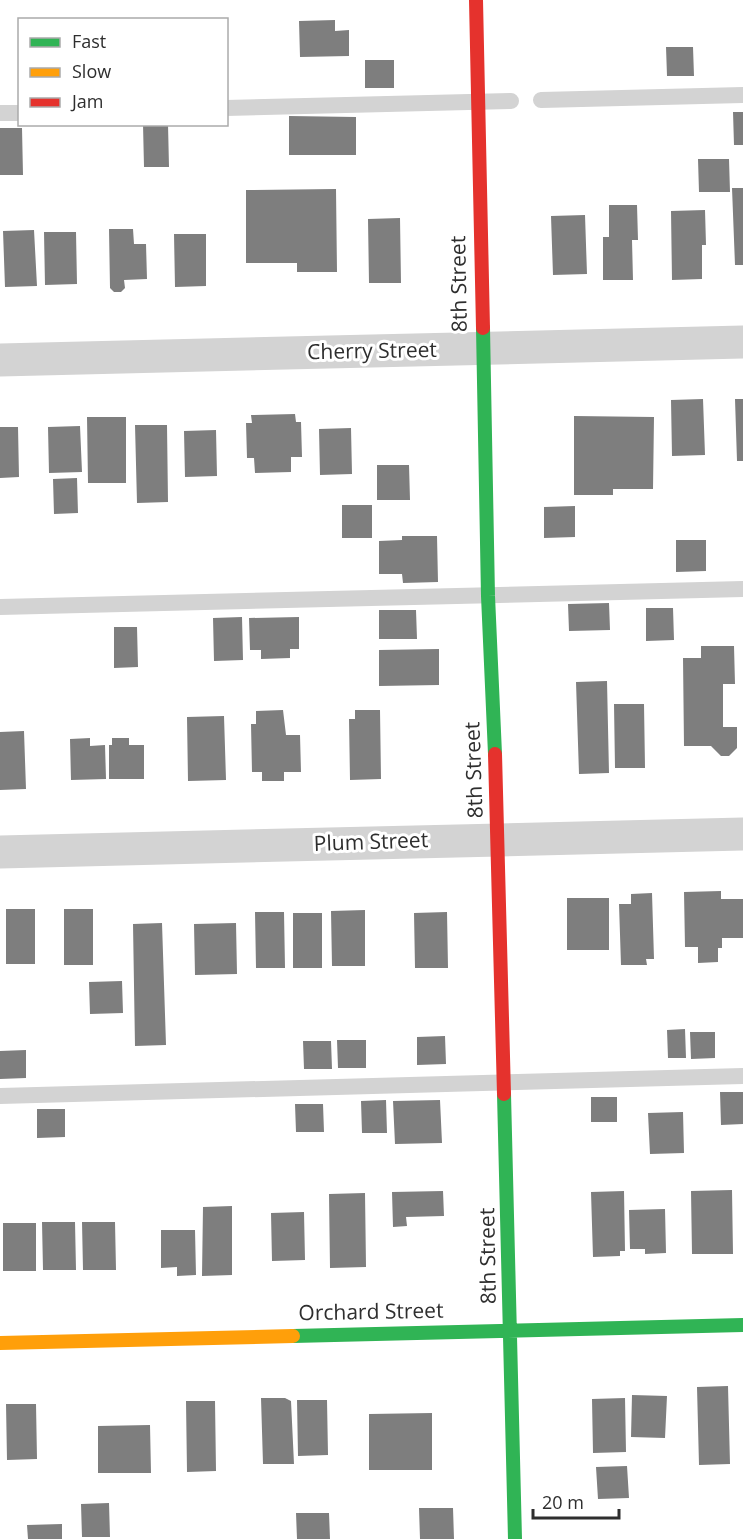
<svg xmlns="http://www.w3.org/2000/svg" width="743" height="1539" font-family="'Open Sans',sans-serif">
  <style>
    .building { fill: #7e7e7e }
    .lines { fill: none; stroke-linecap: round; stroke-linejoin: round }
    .lane { stroke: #d3d3d3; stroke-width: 16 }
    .street { stroke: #d3d3d3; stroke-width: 33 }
    .fast { stroke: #30b455; stroke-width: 14 }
    .slow { stroke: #ff9f0a; stroke-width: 14 }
    .jam { stroke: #e5322d; stroke-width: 14 }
    .labels { text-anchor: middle; stroke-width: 6; stroke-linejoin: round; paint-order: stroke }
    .street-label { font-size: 21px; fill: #2e2e2e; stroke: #fff }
  </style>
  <rect width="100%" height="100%" fill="#fff"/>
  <path class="building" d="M335,20V31L349,30V56L300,57L299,21Z
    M666,47H693L694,76H667Z
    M365,60H394V88H365Z
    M733,112H743V145H734Z
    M289,116L356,117V155H289Z
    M143,124H168L169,167H144Z
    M0,128H22L23,175H0Z
    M698,159H729L730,192H699Z
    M732,188H743V265H735Z
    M336,189L337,272H297V263H246V190Z
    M609,205H637L638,240H632L633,280H603V237H609Z
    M705,210L706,245H702V279L672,280L671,211Z
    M585,215L587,274L553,275L551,216Z
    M400,218L401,283H369L368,219Z
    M109,229H133L134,244H146L147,279L124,280L125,288L121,292H114L110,288Z
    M34,230L37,286L5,287L3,231Z
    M44,232H76L77,284L45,285Z
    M174,234H206V286L175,287Z
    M703,399L705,455L672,456L671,400Z
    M735,399H743V461H737Z
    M295,414L296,422H301L302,457H291V472L255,473L254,458H247L246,423H252L251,415Z
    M574,416L654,417L653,489H613V495H574Z
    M87,417H126V483H88Z
    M135,425H167L168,502L137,503Z
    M80,426L82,472L49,473L48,427Z
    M0,427H18L19,477L0,478Z
    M351,428L352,474L320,475L319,429Z
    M216,430L217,476L185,477L184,431Z
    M377,465H409L410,500H377Z
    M77,478L78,513L54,514L53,479Z
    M342,505H372V538H342Z
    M575,506V537L544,538V507Z
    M402,536H437L438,582L403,583L402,574H379V541L402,540Z
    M676,540H706V571L676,572Z
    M609,603L610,630L569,631L568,604Z
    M646,608H673L674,640L646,641Z
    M379,610H416L417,639H379Z
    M242,617L243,660L214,661L213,618Z
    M299,617V649H290V658L261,659V650H250L249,618Z
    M114,627H137L138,667L114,668Z
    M701,646H734L735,684H723V727H737V748L729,756H721L711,746H684L683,658H701Z
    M439,649V685L379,686V650Z
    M607,681L609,773L579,774L576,682Z
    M614,704H644L645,768H615Z
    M283,710L286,735H300L301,772H284V781H262V772H252L251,724H256V711Z
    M355,710H380L381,779L350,780L349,719H355Z
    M224,716L226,780L188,781L187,717Z
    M24,731L26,789L0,790V732Z
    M90,738V746L105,745L106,779L71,780L70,739Z
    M112,738H129V745H144V779H109V745H112Z
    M721,891V899H743V938H722V948H718V962L698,963V947H685L684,892Z
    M652,893L654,959H646L647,965H621L619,904H631V894Z
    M567,898H609V950H567Z
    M6,909H35V964H6Z
    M64,909H93V965H64Z
    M365,910V966H332L331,911Z
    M255,912H284L285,968H256Z
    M447,912L448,968H415L414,913Z
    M293,913H322V968H293Z
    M162,923L166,1045L135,1046L133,924Z
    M236,923L237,974L195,975L194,924Z
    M122,981L123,1013L90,1014L89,982Z
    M685,1029L686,1058H668L667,1030Z
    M690,1032H715V1058L691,1059Z
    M445,1036L446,1064L417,1065V1037Z
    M337,1040H366V1068H338Z
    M303,1041H331L332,1069H304Z
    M26,1050V1078L0,1079V1051Z
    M720,1092H743V1124L721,1125Z
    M591,1097H617V1122H591Z
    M386,1100L387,1133H362L361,1101Z
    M440,1100L442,1143L395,1144L393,1101Z
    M295,1104H323L324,1132H296Z
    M37,1109H65V1137L37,1138Z
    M683,1112L684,1153L650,1154L648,1113Z
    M732,1190L733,1254H692L691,1191Z
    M443,1191L444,1216L406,1217L407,1226L393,1227L392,1192Z
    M624,1191L625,1251H620V1256L593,1257L591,1192Z
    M365,1193L366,1267L330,1268L329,1194Z
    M232,1206V1275L202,1276L203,1207Z
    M665,1209L666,1253L645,1254V1249H630L629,1210Z
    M304,1212L305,1260L272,1261L271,1213Z
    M42,1222H75L76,1270H43Z
    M82,1222H115L116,1270H83Z
    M3,1223H36V1271H3Z
    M161,1230H195L196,1275L177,1276V1267L161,1268Z
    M728,1386L730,1464L699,1465L697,1387Z
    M632,1395L667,1396L665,1438L631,1437Z
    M261,1398H285L291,1401L294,1464H263Z
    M625,1398L626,1452L593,1453L592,1399Z
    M297,1400H327L328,1455L298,1456Z
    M186,1401H215L216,1471L187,1472Z
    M6,1404H36L37,1459L7,1460Z
    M432,1413V1470H369V1414Z
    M150,1425L151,1473H98V1426Z
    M627,1466L629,1498L598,1499L596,1467Z
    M109,1503L110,1537H82L81,1504Z
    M419,1508H453L454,1539H420Z
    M296,1513H329L330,1539H297Z
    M62,1524V1539H28L27,1525Z"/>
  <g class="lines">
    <path class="lane" d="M541,100L743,95
      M226,108L511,101
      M0,113H20
      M0,607L743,589
      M0,1096L743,1076"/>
    <path class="street" d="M0,360L743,342
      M0,852L743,834"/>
    <path class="fast" d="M483,328L488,596L495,754
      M504,1094L515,1539
      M293,1336L743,1325"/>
    <path class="slow" d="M0,1343L293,1336"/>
    <path class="jam" d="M476,0L483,328
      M495,754L504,1094"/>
  </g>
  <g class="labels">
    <g class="street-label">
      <text transform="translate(459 284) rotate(-91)" y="7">8th Street</text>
      <text transform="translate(372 351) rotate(-1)" y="7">Cherry Street</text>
      <text transform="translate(474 770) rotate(-92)" y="7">8th Street</text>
      <text transform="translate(371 842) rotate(-2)" y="7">Plum Street</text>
      <text transform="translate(488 1256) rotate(-91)" y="7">8th Street</text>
      <text transform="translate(371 1312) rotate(-1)" y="7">Orchard Street</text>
    </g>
  </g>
  <rect x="18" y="18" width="210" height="108" fill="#ffffff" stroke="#ababab" stroke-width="1.5"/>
  <rect x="30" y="38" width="30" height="9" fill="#30b455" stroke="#ababab" stroke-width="1.5"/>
  <text x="72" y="48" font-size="18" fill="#2e2e2e">Fast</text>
  <rect x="30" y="68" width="30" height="9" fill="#ff9f0a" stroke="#ababab" stroke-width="1.5"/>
  <text x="72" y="78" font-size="18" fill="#2e2e2e">Slow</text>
  <rect x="30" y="98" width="30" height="9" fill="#e5322d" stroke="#ababab" stroke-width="1.5"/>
  <text x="72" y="108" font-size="18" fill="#2e2e2e">Jam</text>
  <path d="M533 1509v9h86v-9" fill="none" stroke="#2e2e2e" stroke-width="3"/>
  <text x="542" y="1509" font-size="18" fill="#2e2e2e" stroke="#ffffff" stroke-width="4.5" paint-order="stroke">20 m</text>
</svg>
